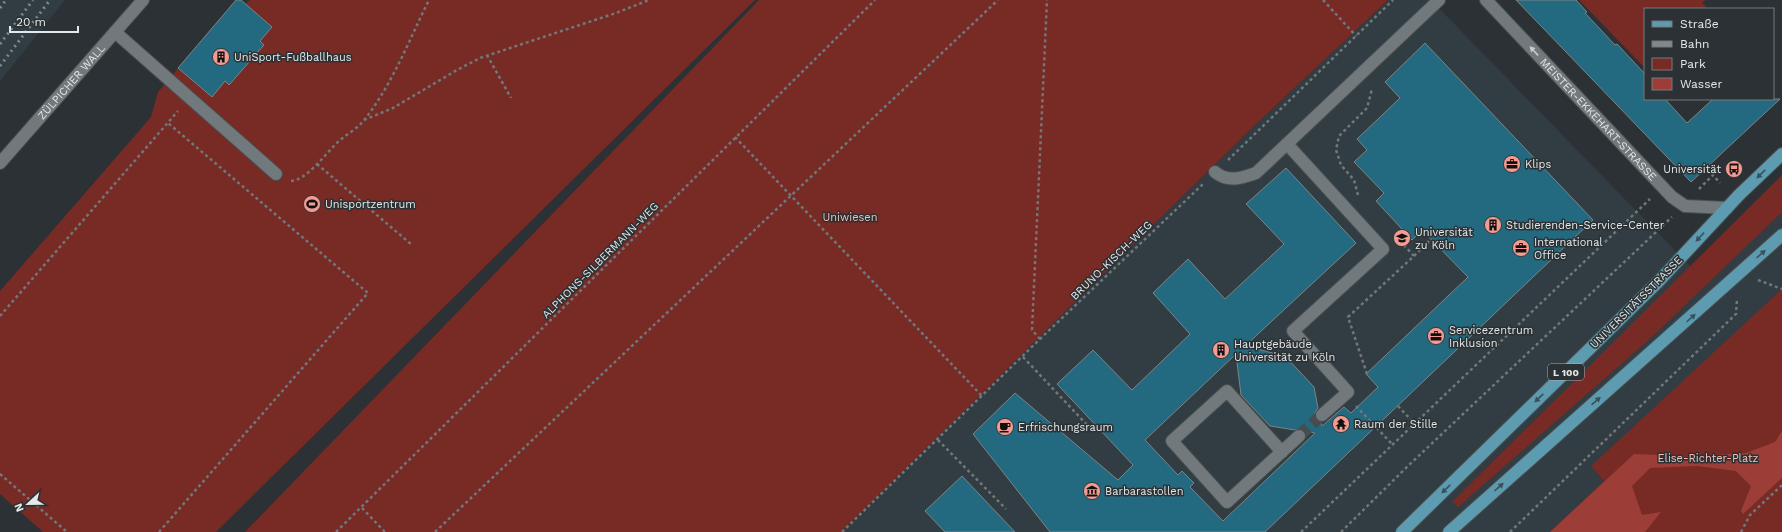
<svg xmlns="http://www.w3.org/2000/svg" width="1782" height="532" font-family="'Work Sans',sans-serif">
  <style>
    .built { fill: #313d42 }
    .green { fill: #782a25 }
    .water { fill: #9c3e37 }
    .building { fill: #23697f; stroke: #7d8487; fill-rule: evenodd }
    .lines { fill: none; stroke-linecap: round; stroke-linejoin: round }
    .minor-tunnel { stroke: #474c4f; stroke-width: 12; stroke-dasharray: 12 6; stroke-linecap: butt }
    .minor-casing { stroke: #4a4f51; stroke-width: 14 }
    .major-casing { stroke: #4a4f51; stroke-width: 14 }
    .path { stroke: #727779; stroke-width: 2.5; stroke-dasharray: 3 3; stroke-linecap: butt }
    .minor { stroke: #72797c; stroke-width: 12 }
    .major { stroke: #5d9bb0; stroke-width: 12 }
    .rail { stroke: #83888a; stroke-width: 3; stroke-dasharray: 2 4; stroke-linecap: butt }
    .oneway { fill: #c8ccce }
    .oneway2 { fill: #3a5159 }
    .labels { text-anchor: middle; stroke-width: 3; stroke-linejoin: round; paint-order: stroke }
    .shield { fill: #2b3134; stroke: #acb1b3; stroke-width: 1 }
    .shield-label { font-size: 10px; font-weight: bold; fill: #e4e8e9 }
    .poi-label { font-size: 11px; fill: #e4e8e9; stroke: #2b3134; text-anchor: start }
    .street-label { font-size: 11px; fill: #e4e8e9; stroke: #2b3134 }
    .park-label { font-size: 11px; fill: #f6c1ba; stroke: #2b3134 }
  </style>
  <rect width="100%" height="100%" fill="#2b3134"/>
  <path class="built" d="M0,0H65L0,81Z
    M1388,0H1431L1701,277L1782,199V532H841L1253,127Z"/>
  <path class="green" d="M236,0H241L246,4L250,0H755L216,532H43L0,494V291L151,117L158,92Z
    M759,0H1388L1253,127L841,532H245Z
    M1579,0H1705L1702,3L1706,6L1704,9H1645V68Z
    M1782,175V212L1652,337L1458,507L1452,502Z
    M1782,289V532H1550L1604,481L1591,466Z"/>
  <path class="water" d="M1782,431V478L1743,514L1741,511L1751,486L1736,471L1697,466L1650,468L1632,486L1642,515L1661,512L1645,532H1550L1634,454L1688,456L1746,453L1775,442Z"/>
  <path class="building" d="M236,0H241L272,27L260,41L264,45L229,85L225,81L212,97L178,68Z
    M1516,0H1576L1587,12L1585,13L1601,30L1615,45L1617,44L1645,74V99H1665L1687,123L1713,99H1780L1691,182Z
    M1425,43L1593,220L1265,532H1050L973,434L1015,393L1118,480L1133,465L1057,384L1093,350L1132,390L1190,334L1153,293L1188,259L1225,299L1284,244L1246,204L1286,168L1356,243L1245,346L1285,356L1314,387L1318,408L1315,412V416L1317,420L1321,422L1322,426L1344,407L1351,413L1378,387L1366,374L1468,277L1422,230L1412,240L1376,201L1384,193L1354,162L1367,150L1357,139L1400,98L1385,82ZM1236,354L1241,395L1270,426L1295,430L1301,429L1305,431L1315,433L1223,521L1190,487L1194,483L1182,471L1178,475L1145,440Z
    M962,476L1015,532H945L925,511Z"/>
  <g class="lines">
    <path class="minor-tunnel" d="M1299,436L1322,415"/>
    <g class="minor-casing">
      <g id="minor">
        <path id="s1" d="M1486,0L1672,197L1685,206L1727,208"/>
        <path d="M115,32L276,174"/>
        <path d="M1287,144L1383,249L1293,331L1348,392L1322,415"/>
        <path id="s2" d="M0,163L143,0"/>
        <path d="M1215,172C1228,183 1242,178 1256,173L1439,0"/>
        <path d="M1282,452L1227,391L1172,441L1227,502L1299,436"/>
      </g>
    </g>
    <g class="major-casing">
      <path id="major" d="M1402,532L1659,281L1739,195L1782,154
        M1449,532L1782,235"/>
    </g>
    <path class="path" d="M1323,0L1356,36
      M487,55L511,98
      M364,120L393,108L457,70L480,58L616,13L649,0
      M735,137L982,396
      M1228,160L1393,0
      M317,164L412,245
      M291,181C306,180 323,157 333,147C342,136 357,130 365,119C393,83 409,40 429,0
      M1699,189L1713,175L1720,183
      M1358,195L1354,180L1341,165L1336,150L1339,136L1367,108L1372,89
      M1414,256L1431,239
      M1758,280L1782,289
      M0,316L178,111
      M1040,339L1032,330L1047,0
      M1023,357L1090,428
      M1367,374L1348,317L1414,256L1399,240
      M1356,406L1392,444
      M1398,406L1414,423
      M938,440L1006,509
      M0,474L67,532
      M362,508L385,532
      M159,532L368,293L168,123
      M336,532L875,0
      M435,532L998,0
      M842,532L1040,339L1203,184
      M1301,532L1650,199
      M1341,532L1409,465L1672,217
      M1510,532L1736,314L1737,299
      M1741,532L1750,515L1782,485"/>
    <use href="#minor" class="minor"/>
    <use href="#major" class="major"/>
    <path class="rail" d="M0,8L6,0
      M0,44L33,0
      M0,66L50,0"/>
  </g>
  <defs><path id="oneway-solid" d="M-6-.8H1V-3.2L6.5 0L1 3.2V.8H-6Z"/></defs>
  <use class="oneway" href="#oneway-solid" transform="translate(1534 51) rotate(-133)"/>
  <g class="oneway2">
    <use href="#oneway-solid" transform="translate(1761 174) rotate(136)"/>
    <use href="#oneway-solid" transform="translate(1700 237) rotate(133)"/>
    <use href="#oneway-solid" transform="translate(1761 254) rotate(-42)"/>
    <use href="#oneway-solid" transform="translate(1691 318) rotate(-42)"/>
    <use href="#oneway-solid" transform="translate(1539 398) rotate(136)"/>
    <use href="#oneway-solid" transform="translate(1596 401) rotate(-41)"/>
    <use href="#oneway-solid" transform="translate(1499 487) rotate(-42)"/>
    <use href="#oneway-solid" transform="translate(1446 489) rotate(136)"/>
  </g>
  <defs>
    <g id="building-disc" transform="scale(0.9)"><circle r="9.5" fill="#f59c92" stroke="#2b3134"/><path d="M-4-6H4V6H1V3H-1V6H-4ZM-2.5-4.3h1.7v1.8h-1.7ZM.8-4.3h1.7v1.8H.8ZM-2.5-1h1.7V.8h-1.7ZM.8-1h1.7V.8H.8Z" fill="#111"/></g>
    <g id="office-disc" transform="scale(0.9)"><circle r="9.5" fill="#f59c92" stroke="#2b3134"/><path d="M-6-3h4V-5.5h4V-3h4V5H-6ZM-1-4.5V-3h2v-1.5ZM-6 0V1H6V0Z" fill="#111"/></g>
    <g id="bus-disc" transform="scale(0.9)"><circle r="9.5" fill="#f59c92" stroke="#2b3134"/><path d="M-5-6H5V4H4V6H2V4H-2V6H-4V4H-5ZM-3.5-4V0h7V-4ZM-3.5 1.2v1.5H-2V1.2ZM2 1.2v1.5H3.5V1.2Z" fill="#111"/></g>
    <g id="stadium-disc" transform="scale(0.9)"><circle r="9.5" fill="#f59c92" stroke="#2b3134"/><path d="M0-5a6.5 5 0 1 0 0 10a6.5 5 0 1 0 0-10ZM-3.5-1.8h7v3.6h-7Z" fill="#111"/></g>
    <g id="university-disc" transform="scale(0.9)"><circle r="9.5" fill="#f59c92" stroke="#2b3134"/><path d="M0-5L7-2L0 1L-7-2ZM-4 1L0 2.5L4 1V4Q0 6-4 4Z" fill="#111"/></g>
    <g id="temple-disc" transform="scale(0.9)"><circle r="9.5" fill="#f59c92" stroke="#2b3134"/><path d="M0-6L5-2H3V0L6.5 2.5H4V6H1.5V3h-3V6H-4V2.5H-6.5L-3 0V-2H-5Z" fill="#111"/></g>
    <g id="cafe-disc" transform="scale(0.9)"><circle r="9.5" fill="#f59c92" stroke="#2b3134"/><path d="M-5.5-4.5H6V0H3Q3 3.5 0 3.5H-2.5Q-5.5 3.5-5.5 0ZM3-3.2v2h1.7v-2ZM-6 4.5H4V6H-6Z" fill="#111"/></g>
    <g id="museum-disc" transform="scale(0.9)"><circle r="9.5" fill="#f59c92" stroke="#2b3134"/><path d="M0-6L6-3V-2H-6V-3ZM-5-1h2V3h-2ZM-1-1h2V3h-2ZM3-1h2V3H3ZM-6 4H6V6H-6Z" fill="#111"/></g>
  </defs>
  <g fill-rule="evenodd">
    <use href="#building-disc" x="221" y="57"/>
    <use href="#office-disc" x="1512" y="164"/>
    <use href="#bus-disc" x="1734" y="169"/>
    <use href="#stadium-disc" x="312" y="204"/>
    <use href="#building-disc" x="1493" y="225"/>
    <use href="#university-disc" x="1402" y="238"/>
    <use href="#office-disc" x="1521" y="248"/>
    <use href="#office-disc" x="1436" y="336"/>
    <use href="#building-disc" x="1221" y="350"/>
    <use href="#temple-disc" x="1341" y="424"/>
    <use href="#cafe-disc" x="1005" y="427"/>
    <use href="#museum-disc" x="1092" y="491"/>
  </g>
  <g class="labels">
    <rect class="shield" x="1548" y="364" width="36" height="16" rx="3"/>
    <g class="shield-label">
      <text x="1566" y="376">L 100</text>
    </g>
    <g class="poi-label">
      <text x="234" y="61">UniSport-Fußballhaus</text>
      <text x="1525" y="168">Klips</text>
      <text x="1721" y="173" text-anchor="end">Universität</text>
      <text x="325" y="208">Unisportzentrum</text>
      <text x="1506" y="229">Studierenden-Service-Center</text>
      <text x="1415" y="236">Universität<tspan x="1415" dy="13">zu Köln</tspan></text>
      <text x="1534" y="246">International<tspan x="1534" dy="13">Office</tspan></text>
      <text x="1449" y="334">Servicezentrum<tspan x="1449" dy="13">Inklusion</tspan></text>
      <text x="1234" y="348">Hauptgebäude<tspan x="1234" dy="13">Universität zu Köln</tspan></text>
      <text x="1354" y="428">Raum der Stille</text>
      <text x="1018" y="431">Erfrischungsraum</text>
      <text x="1105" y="495">Barbarastollen</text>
    </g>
    <g class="street-label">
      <text dy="4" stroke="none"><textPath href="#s2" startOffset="108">ZÜLPICHER WALL</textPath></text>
      <text dy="4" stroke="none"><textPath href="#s1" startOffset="164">MEISTER-EKKEHART-STRASSE</textPath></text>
      <text transform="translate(600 260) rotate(-45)" y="4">ALPHONS-SILBERMANN-WEG</text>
      <text transform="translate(1111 260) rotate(-44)" y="4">BRUNO-KISCH-WEG</text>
      <text transform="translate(1636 302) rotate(-45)" y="4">UNIVERSITÄTSSTRASSE</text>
    </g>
    <g class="park-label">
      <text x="850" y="221">Uniwiesen</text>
      <text x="1708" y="462">Elise-Richter-Platz</text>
    </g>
  </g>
  <rect x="1644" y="8" width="130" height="92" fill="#2b3134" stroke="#757a7c"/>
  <rect x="1652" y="21" width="20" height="6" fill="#5d9bb0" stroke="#757a7c"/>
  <text x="1680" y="28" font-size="12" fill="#e4e8e9">Straße</text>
  <rect x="1652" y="41" width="20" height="6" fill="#83888a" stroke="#757a7c"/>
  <text x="1680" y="48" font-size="12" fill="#e4e8e9">Bahn</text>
  <rect x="1652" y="58" width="20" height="12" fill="#782a25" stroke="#757a7c"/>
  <text x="1680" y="68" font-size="12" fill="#e4e8e9">Park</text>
  <rect x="1652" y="78" width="20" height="12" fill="#9c3e37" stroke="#757a7c"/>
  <text x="1680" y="88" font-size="12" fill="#e4e8e9">Wasser</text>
  <g transform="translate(28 504) rotate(248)" stroke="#2b3134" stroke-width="3" paint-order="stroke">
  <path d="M0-3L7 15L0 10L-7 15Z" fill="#e4e8e9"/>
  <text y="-6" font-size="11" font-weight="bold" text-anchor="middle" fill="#e4e8e9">N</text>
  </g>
  <path d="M10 26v6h68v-6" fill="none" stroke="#e4e8e9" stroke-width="2"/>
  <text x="16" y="26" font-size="12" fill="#e4e8e9" stroke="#2b3134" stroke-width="3" paint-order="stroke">20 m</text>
</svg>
